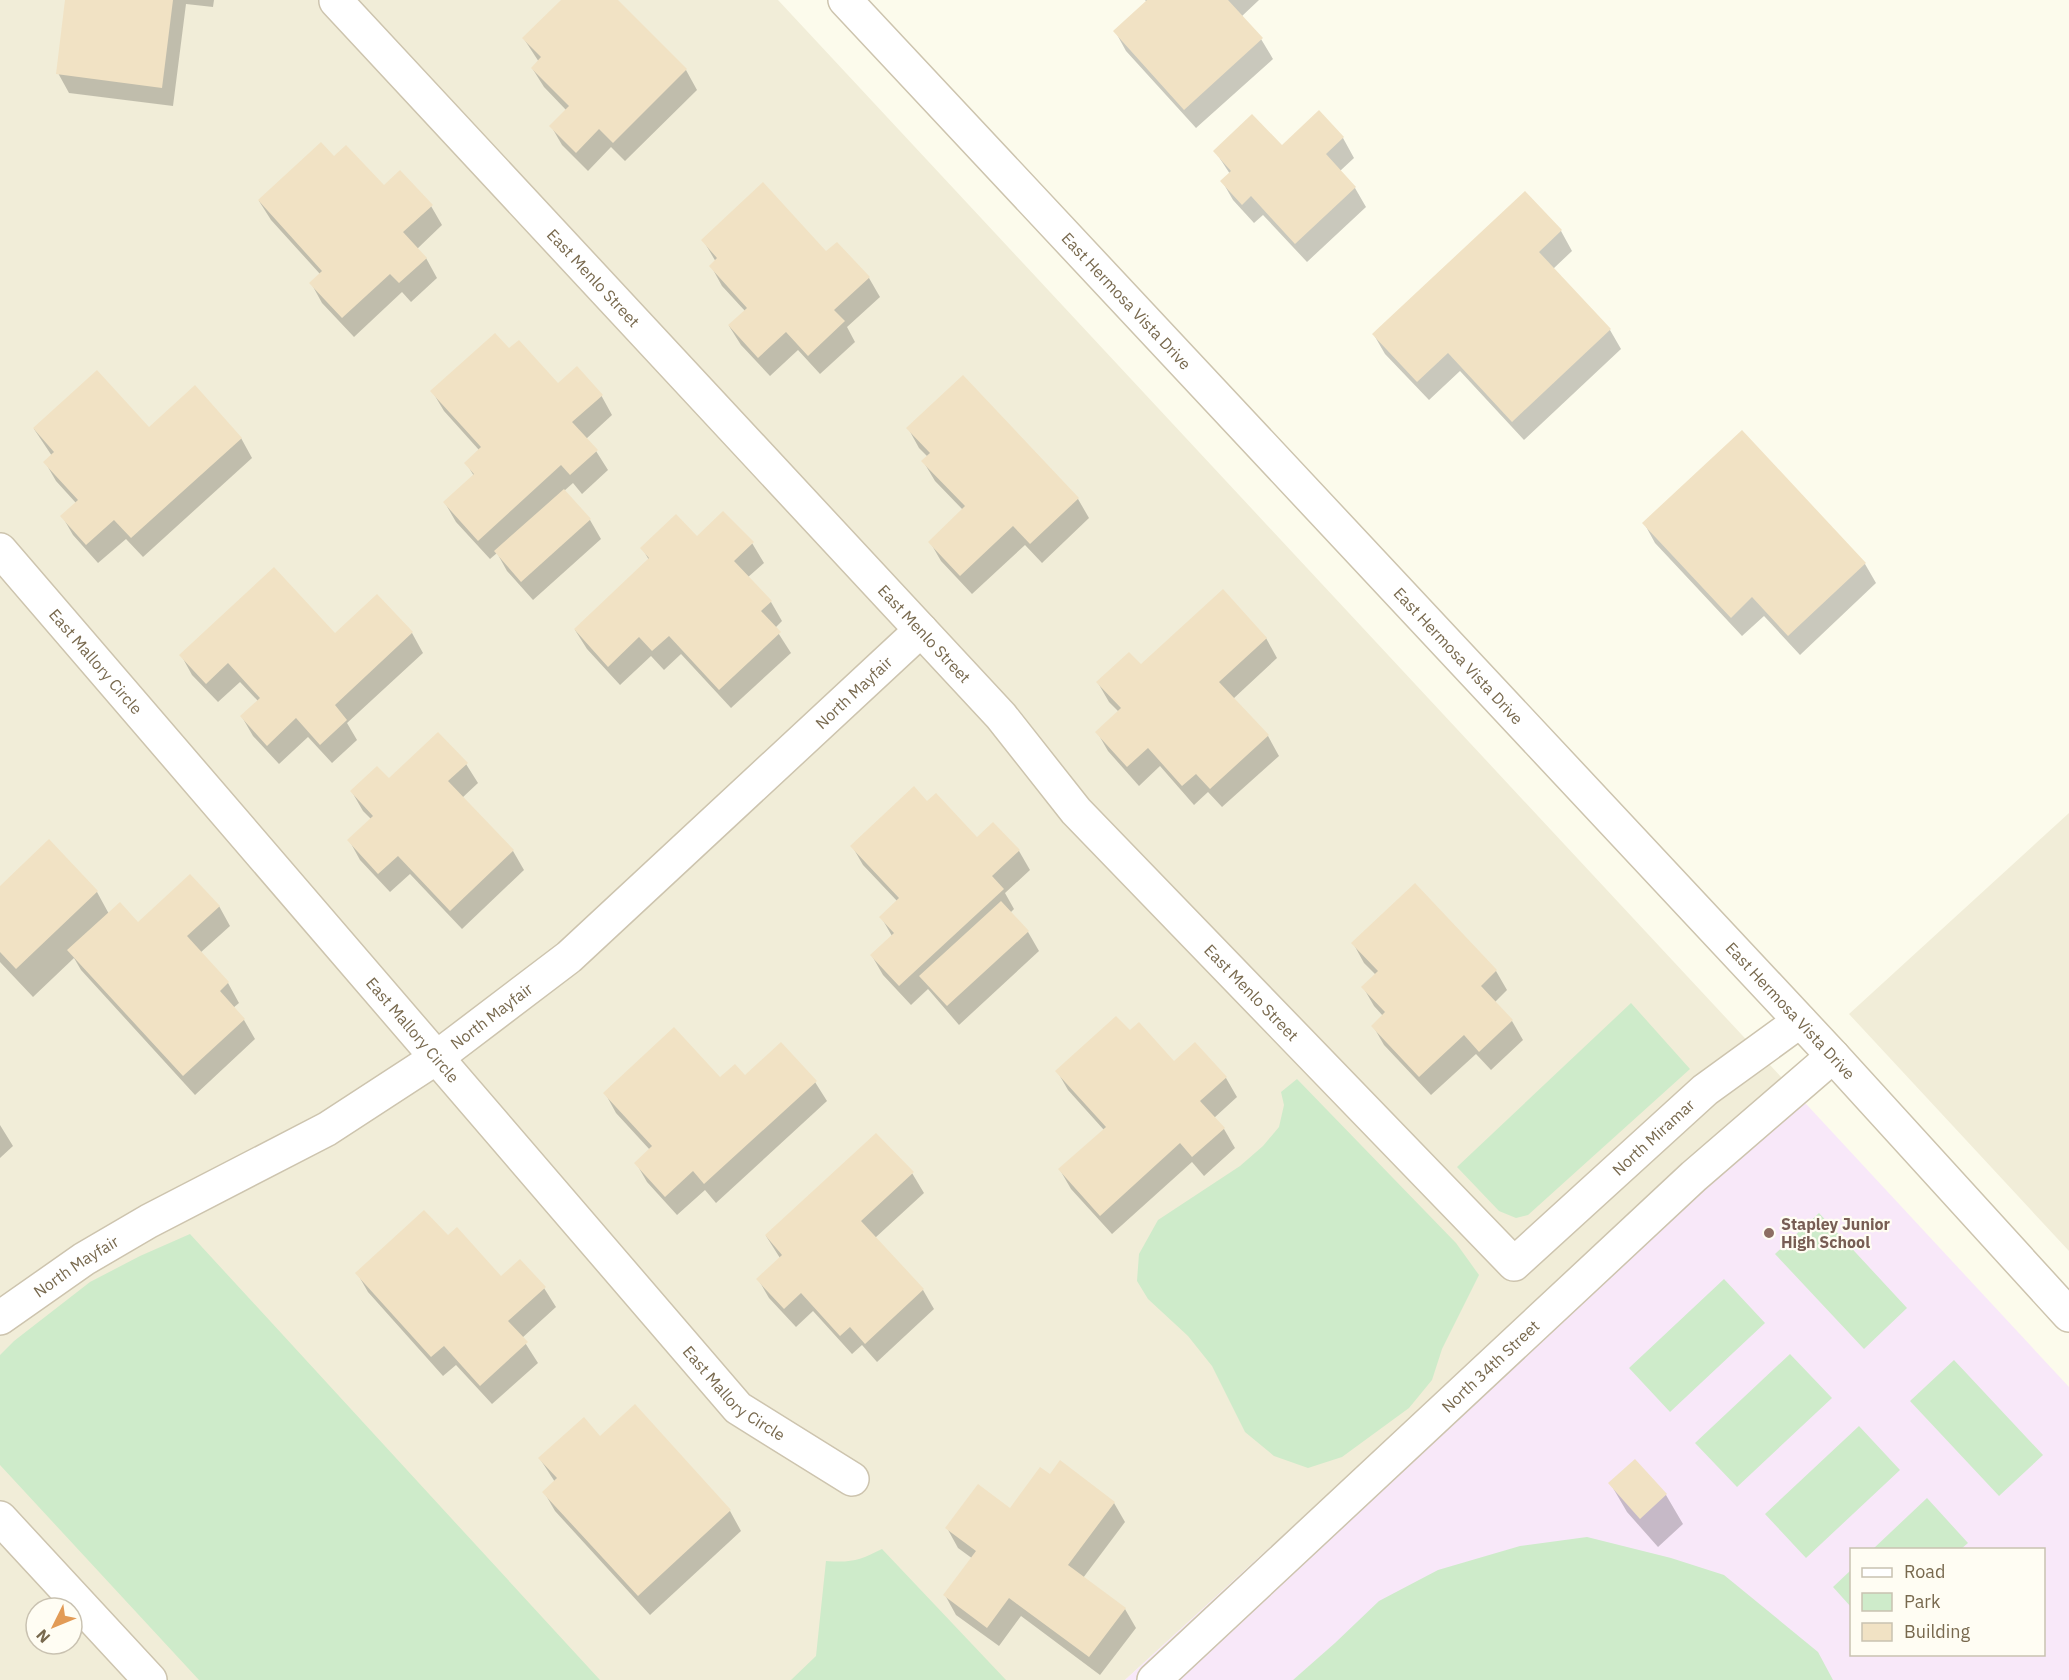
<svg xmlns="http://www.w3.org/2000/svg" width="2069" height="1680" font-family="'IBM Plex Sans',sans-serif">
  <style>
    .residential { fill: #f1edd8; fill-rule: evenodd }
    .education { fill: #f8e8f9; fill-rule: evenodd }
    .green { fill: #ceebca }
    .shadow { fill: #0003 }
    .building { fill: #f1e2c4 }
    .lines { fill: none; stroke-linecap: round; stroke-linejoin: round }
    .minor-casing { stroke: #cdc4ae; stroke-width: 36 }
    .minor { stroke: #fff; stroke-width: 33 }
    .education-dot { fill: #8d6e63; stroke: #fffdf3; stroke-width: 2 }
    .labels { text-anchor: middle; stroke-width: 4.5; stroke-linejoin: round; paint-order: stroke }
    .street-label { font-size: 16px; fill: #78694e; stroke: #fffdf3 }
    .education-label { font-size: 16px; font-weight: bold; fill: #785e54; stroke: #fffdf3; text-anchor: start }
  </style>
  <rect width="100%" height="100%" fill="#fcfbec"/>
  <path class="residential" d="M0,0H778L1782,1078L1125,1680H0ZM36,1608H72V1644H36Z
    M2069,813V1251L1849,1014Z"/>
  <path class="education" d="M1782,1078L2069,1387V1680H1125ZM1852,1550H2044V1654H1852Z"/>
  <path class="green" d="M1631,1003L1690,1069L1528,1215L1516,1218L1499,1211L1457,1167Z
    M1297,1079L1456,1243L1479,1275L1442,1349L1432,1380L1409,1408L1342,1457L1308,1468L1274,1456L1245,1432L1212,1366L1188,1336L1148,1299L1137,1281L1139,1254L1158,1220L1240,1166L1263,1146L1279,1127L1284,1105L1281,1092Z
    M1819,1213L1907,1308L1864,1349L1775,1254Z
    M190,1234L600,1680H199L0,1465V1355L14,1341L90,1282L140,1256Z
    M1724,1279L1765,1323L1670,1412L1629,1368Z
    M1790,1354L1832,1398L1737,1487L1695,1443Z
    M1954,1360L2043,1455L1999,1496L1910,1401Z
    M1859,1426L1900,1470L1806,1558L1765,1514Z
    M1927,1498L1968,1543L1961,1549H1873Z
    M1587,1537L1671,1558L1724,1575L1818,1652L1833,1680H1293L1335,1643L1379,1601L1438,1570L1520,1546Z
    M882,1549L1006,1680H791L816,1656L826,1561C852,1563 860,1560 882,1549Z
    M1851,1570V1607L1833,1587Z"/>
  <path class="shadow" d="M67,0H214L213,7L186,4L173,106L69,93L58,73Z
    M563,0H616L686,70L697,90L625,161L611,147L588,171L562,145L551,126L567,111L544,87L532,68L539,62L524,39Z
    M1145,0H1259L1241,17L1261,39L1273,59L1196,128L1126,51L1115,31L1147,2Z
    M1319,112L1343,138L1354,158L1340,171L1355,188L1366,207L1307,262L1263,215L1254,223L1233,200L1222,181L1230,174L1215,151L1282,147Z
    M334,158L384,187L431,206L442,225L417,249L426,258L437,278L411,302L402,292L354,337L322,303L311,283L320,274L271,220L259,201Z
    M1525,193L1561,231L1572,251L1553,269L1610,330L1621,349L1524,440L1460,371L1429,400L1385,354L1374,335Z
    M703,240L826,253L869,278L880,297L847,327L855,342L820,374L798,350L770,376L741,345L729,326L745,311L722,286L711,266L716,262Z
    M509,350L557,385L601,395L612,415L586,439L596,451L608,470L582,494L573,483L564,491L590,520L601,539L533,600L507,571L497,553L490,559L456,522L445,503L474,476L466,463L479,450L444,411L432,391Z
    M908,428L1078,499L1089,518L1042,563L1025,545L972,594L941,561L930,542L963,510L935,481L923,461L928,457L919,448Z
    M34,429H149L241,438L252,458L143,557L126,539L98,563L73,535L62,516L76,503L56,481L45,462L52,456Z
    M1644,523L1865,564L1876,583L1800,655L1764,616L1742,636L1655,543Z
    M696,538L752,543L764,563L747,578L771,602L782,621L775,628L791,653L731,708L681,654L664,670L651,656L620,685L587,649L575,630L649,560L642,548Z
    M377,596L412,633L423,653L347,723L357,740L332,763L308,737L279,764L253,736L242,717L258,701L240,682L218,702L192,675L181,655L335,635Z
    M1266,638L1277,658L1233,699L1268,736L1279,756L1222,807L1208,792L1194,805L1160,766L1139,786L1108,751L1097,732L1119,712L1109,702L1098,683L1141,666Z
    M466,764L478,783L462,798L513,851L524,870L462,929L410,874L390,892L360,860L349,840L371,819L363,811L352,792L389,780Z
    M927,803L977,839L1019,851L1030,870L1005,893L1014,909L1010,913L1028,932L1039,951L959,1025L928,989L911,1005L883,975L872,956L892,936L881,917L898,902L863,865L852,846Z
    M0,888L97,892L109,914L138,924L219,906L230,926L200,953L228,983L239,1003L233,1008L244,1020L255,1039L195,1095L81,970L74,958L33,997L0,962Z
    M1353,943L1496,971L1507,990L1495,1002L1512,1021L1523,1040L1491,1070L1476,1054L1431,1095L1384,1045L1373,1026L1383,1016L1374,1006L1363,987L1376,975L1364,963Z
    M1130,1032L1174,1063L1195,1044L1226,1078L1237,1097L1214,1118L1224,1129L1235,1148L1204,1176L1192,1162L1112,1234L1071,1189L1060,1170L1104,1130L1068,1090L1057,1071Z
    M745,1077L815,1082L827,1101L716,1203L705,1190L677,1215L647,1182L636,1163L650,1150L616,1113L605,1093Z
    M0,1125L13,1146L0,1158Z
    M912,1173L924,1193L875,1238L923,1290L934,1309L877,1362L862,1345L852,1354L813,1311L796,1327L769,1298L758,1279L780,1258L766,1236Z
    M448,1238L501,1278L544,1288L556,1307L522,1338L538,1363L492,1404L456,1365L443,1376L368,1292L357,1273Z
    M635,1406L730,1511L741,1531L650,1615L555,1511L544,1492L555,1482L540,1459L600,1438Z
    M1635,1461L1666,1495L1683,1524L1658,1547L1627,1512L1610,1483Z
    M1050,1476L1114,1503L1125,1522L1083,1578L1125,1609L1136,1628L1100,1675L1021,1616L999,1646L956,1615L945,1595L973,1559L958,1548L947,1528L1010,1510Z"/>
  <path class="building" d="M65,0H173L162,88L56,74Z
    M561,0H618L687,69L613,143L599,129L576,153L549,126L569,106L531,68L541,57L522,38Z
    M1147,0H1228L1263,38L1184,110L1113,31Z
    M1319,110L1344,137L1326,154L1356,187L1295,244L1251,196L1242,205L1220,181L1231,171L1213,151L1252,114L1282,145Z
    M321,142L334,156L346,145L384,185L400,170L433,205L403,232L427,258L399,283L390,274L342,318L309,283L322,271L258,200Z
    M763,182L826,251L837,242L870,277L834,310L845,321L808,356L786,332L758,358L728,325L747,308L709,266L717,258L701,240Z
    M1525,191L1562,230L1539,252L1611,329L1512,422L1448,353L1417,382L1372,334Z
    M495,333L509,348L519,340L558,383L577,366L603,395L572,422L598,450L570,475L561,465L478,541L443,502L474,474L464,463L481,447L430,391Z
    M97,370L149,427L195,385L242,438L131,538L114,520L86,545L60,516L78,500L43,462L54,452L33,428Z
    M963,375L1079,498L1030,544L1013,526L960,576L928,542L965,506L921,461L930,453L906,428Z
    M1742,430L1866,563L1788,636L1752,597L1731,618L1642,523Z
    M564,489L591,519L521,582L494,551Z
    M723,511L754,542L734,561L772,601L761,611L781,632L719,690L669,636L652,651L639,637L608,667L574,629L649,558L640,548L676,514L697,536Z
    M274,567L335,633L377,594L413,632L335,705L347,720L320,745L296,718L267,746L240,716L260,698L228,663L206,684L179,655Z
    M1223,589L1267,638L1219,682L1269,735L1210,789L1196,774L1182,786L1148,748L1127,767L1095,732L1121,708L1096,682L1129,652L1141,664Z
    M438,732L468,763L448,781L514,850L450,911L398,856L378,874L347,840L373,816L350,791L377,766L389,778Z
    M914,786L927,801L936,793L977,837L993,822L1020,850L992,876L1004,889L899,986L870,955L894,933L879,917L899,898L850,846Z
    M49,839L98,891L16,969L0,952V886Z
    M190,874L220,906L187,936L229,982L220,991L245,1019L183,1076L67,950L120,902L138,922Z
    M1415,883L1497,970L1481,986L1513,1020L1479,1052L1464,1035L1419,1077L1371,1026L1385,1012L1361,987L1378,971L1351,943Z
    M1001,901L1029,931L947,1006L919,976Z
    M1116,1016L1130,1030L1139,1022L1174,1061L1195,1042L1227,1077L1200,1101L1225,1128L1192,1157L1180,1143L1100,1216L1058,1169L1106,1127L1055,1071Z
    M674,1027L720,1077L735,1064L745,1075L781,1042L817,1081L704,1184L693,1171L665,1197L634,1163L652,1146L603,1093Z
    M876,1133L914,1172L861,1221L924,1289L865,1344L850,1327L840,1336L801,1293L784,1309L756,1279L782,1255L765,1235Z
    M424,1210L448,1235L457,1227L501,1276L520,1259L546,1287L508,1321L528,1342L480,1386L444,1346L431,1357L355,1273Z
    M635,1404L731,1510L638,1596L542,1492L557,1478L538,1458L584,1417L600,1436Z
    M1635,1459L1667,1494L1640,1519L1608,1483Z
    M1060,1460L1115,1502L1068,1565L1126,1608L1089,1657L1009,1598L987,1628L943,1595L976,1551L945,1528L978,1484L1010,1508L1040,1467L1050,1474Z"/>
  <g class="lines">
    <g class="minor-casing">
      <g id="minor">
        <path id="s1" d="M845,0L1833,1056L2069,1315"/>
        <path id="s2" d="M336,1L1001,716L1076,811L1514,1264L1705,1090L1800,1021"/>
        <path id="s3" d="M0,550L738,1408L852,1479"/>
        <path id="s4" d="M0,1318L84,1259L149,1221L327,1129L436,1058L569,957L921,630"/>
        <path d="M0,1518L150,1680"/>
        <path id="s5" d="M1154,1680L1694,1176L1833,1056"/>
      </g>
    </g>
    <use href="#minor" class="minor"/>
  </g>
  <circle class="education-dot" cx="1769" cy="1233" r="6"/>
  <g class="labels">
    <g class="street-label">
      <text dy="6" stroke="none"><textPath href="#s2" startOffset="378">East Menlo Street</textPath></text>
      <text dy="6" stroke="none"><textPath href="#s1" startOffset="412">East Hermosa Vista Drive</textPath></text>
      <text dy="6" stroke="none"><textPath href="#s2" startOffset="864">East Menlo Street</textPath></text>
      <text dy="6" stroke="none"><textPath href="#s1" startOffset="898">East Hermosa Vista Drive</textPath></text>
      <text dy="6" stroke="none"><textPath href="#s3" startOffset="147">East Mallory Circle</textPath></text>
      <text dy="6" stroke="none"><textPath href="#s4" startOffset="1064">North Mayfair</textPath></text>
      <text dy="6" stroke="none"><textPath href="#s2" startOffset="1350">East Menlo Street</textPath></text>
      <text dy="6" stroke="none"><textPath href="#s1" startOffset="1384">East Hermosa Vista Drive</textPath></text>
      <text dy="6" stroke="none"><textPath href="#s4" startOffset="578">North Mayfair</textPath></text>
      <text dy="6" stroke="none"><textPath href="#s3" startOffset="633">East Mallory Circle</textPath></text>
      <text dy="6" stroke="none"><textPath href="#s2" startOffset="1916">North Miramar</textPath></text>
      <text dy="6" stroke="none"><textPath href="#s4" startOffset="92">North Mayfair</textPath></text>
      <text dy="6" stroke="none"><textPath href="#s5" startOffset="460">North 34th Street</textPath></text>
      <text dy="6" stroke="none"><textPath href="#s3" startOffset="1119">East Mallory Circle</textPath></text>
    </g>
    <g class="education-label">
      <text x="1781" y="1230">Stapley Junior<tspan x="1781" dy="18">High School</tspan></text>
    </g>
  </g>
  <rect x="1850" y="1548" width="195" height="108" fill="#fffdf3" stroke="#c9c2b1" stroke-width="1.5"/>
  <rect x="1862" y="1568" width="30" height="9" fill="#ffffff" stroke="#c9c2b1" stroke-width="1.5"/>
  <text x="1904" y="1578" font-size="18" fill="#78694e">Road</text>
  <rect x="1862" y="1593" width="30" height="18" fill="#ceebca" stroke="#c9c2b1" stroke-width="1.5"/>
  <text x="1904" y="1608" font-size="18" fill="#78694e">Park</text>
  <rect x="1862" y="1623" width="30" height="18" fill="#f1e2c4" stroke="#c9c2b1" stroke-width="1.5"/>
  <text x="1904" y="1638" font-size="18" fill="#78694e">Building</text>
  <g transform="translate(54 1626) rotate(227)"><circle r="28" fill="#fffdf3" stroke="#c9c2b1" stroke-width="1.5"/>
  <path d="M0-4.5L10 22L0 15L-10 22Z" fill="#e29b56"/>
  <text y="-9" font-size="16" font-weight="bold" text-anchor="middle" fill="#78694e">N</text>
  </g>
</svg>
